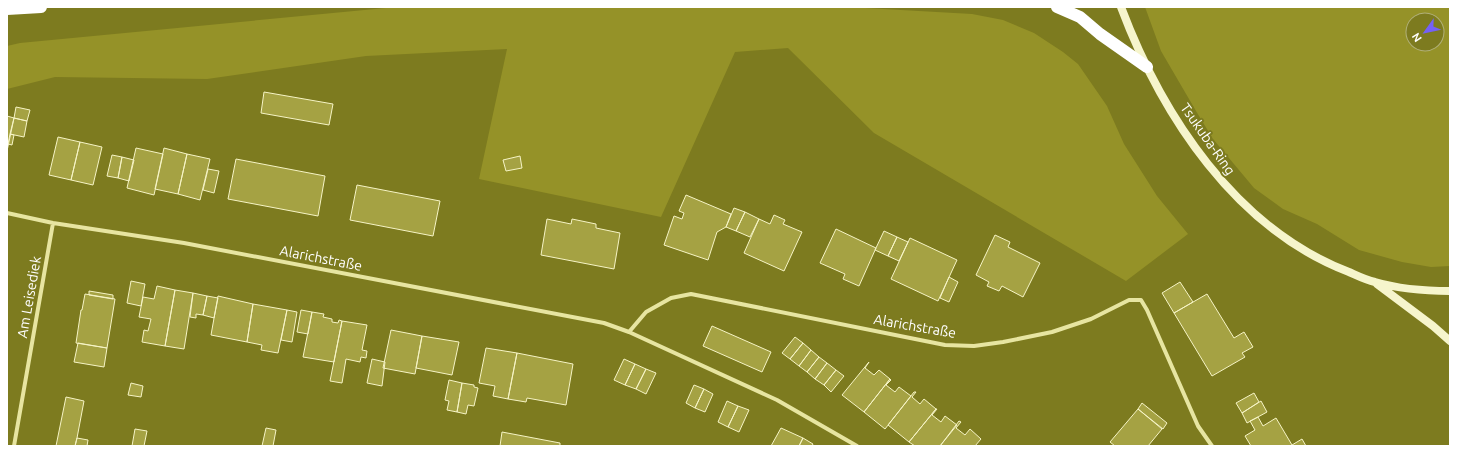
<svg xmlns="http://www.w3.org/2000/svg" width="1457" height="453" font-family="Ubuntu,sans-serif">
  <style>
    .green { fill: #959228; fill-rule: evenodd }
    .building { fill: #a5a243; stroke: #f6f4c5 }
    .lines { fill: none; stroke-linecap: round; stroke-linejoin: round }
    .street { stroke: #e7e5a1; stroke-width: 4 }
    .secondary { stroke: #f6f5cc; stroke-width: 8 }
    .highway { stroke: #fff; stroke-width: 12 }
    .labels { text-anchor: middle; stroke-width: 4; stroke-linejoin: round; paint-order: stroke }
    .street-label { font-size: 14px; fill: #fff; stroke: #7d7b1f }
  </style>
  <rect width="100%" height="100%" fill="#7d7b1f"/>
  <path class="green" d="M396,7H848L972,14L1003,20L1034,33L1063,52L1078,64L1107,106L1124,144L1157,196L1188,234L1126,281L874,133L788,48L735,52L661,217L479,179L507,49L366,56L207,79L55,77L7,89V46L20,43Z
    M1145,7H1450V266L1431,267L1402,262L1359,250L1317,224L1283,209L1254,188L1213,139L1196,111L1161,51ZM1413,20H1437V44H1413Z"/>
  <path class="building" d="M264,92L333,104L329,125L261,113Z
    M16,107L30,110L27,121L14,118Z
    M7,116L14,118L7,151Z
    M14,118L27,121L24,137L10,134Z
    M10,134L14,135L12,145L8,144Z
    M58,137L80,142L71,180L49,175Z
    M80,142L102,147L93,185L71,180Z
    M136,148L163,154L154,195L127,188Z
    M164,148L187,154L178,194L155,189Z
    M187,154L210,159L200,200L178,194Z
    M112,155L122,157L118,178L107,176Z
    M520,156L522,168L506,171L503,160Z
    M122,157L134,160L129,181L118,178Z
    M236,159L325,176L318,216L228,199Z
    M208,169L219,171L214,193L203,190Z
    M357,185L440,201L433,236L350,220Z
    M686,195L731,214L726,227L717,232L708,260L664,245L674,216L682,219L684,213L679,211Z
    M734,208L745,212L736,231L726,227Z
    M745,212L759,219L750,237L736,231Z
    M774,215L785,220L783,224L802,232L784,271L744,253L759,219L770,224Z
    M547,219L571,224L572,219L596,224V228L620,233L614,269L541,255Z
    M836,229L876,248L859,286L843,279L845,274L820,263Z
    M884,231L897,237L888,256L875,250Z
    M995,235L1010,242L1008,247L1040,263L1023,297L1002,286L999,291L987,286L989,282L976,275Z
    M897,237L908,242L899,261L888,256Z
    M910,238L957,260L938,301L891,279Z
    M949,277L958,282L949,302L940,298Z
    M131,281L145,284L141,306L127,303Z
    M1180,282L1193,302L1174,313L1162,293Z
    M157,286L175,290L165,346L142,342L144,330L148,331L151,319L139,317L143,297L154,299Z
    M175,290L193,293L184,349L165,346Z
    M89,291L113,295V299L89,295Z
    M193,293L207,296L203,315L196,314V318L190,317Z
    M85,294L115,299L107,348L76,343L81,310H82Z
    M1207,294L1234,338L1244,332L1253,347L1242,353L1245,357L1212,376L1174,313Z
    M207,296L218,298L214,318L203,315Z
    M218,296L253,304L247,342L211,335Z
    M253,304L287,310L278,353L261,350L262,345L247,342Z
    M287,310L297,312L292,342L281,340Z
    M301,310L312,312L308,334L297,332Z
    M312,312L324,314L323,317L332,319V322L338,323L339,320L342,321L334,362L303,357Z
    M342,321L367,325L362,350L367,351L366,358L361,357L360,362L346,359L342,383L330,381Z
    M712,326L771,352L762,372L703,346Z
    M391,330L422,336L415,374L383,368Z
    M422,336L459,342L452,375L416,368Z
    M795,337L803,343L790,359L782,353Z
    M78,343L107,348L104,367L74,362Z
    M803,343L811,350L799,366L790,359Z
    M486,348L517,353L508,399L493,396L495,386L479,383Z
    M811,350L819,357L807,372L799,366Z
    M517,353L573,364L566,405L527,398L526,402L508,399Z
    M819,357L827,363L815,379L807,372Z
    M372,359L385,362L382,386L367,383Z
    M624,359L635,364L625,385L614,380Z
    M869,362L865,368L874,375L879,370L890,379L864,412L842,395Z
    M827,363L836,370L824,385L815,379Z
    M635,364L646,369L636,389L625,385Z
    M646,369L656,373L646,394L636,389Z
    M836,370L844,376L831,392L824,385Z
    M890,379L891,380L886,385L895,392L899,387L911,396L885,429L864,412Z
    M449,380L462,383L457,412L447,410L449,401L445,400Z
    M131,383L143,386L141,397L128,395Z
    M462,383L474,385V387L478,388L474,406L468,405L466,414L457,412Z
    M694,385L704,389L695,408L686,403Z
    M704,389L713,394L705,412L695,408Z
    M914,392H916L912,397L920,404L924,399L936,409L909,442L888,425Z
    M1254,393L1259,402L1242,413L1236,403Z
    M66,397L84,401L77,438L75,446H56Z
    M727,401L738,406L728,427L718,422Z
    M1261,401L1267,412L1247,423L1242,413Z
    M1142,403L1167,423L1163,429L1138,409Z
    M738,406L749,410L739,432L728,427Z
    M936,409H937L932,415L941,422L945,416L957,425L940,446H915L909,442Z
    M1138,409L1162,429L1148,446H1115L1110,442Z
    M1258,417L1263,426L1276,418L1292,445L1302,439L1306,446H1251L1245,436L1255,430L1250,421Z
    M959,421L961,422L956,428L965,435L970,429L981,439L975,446H940Z
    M266,428L276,430L273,446H262Z
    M781,428L803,438L799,446H771Z
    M135,429L147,431L144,446H132Z
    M502,432L560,443V446H500Z
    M77,438L88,440L87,446H75Z
    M803,438L813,444L812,446H799Z"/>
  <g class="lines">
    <path class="street" d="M7,213L53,223L184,243L604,323L629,332L777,400L857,446
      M629,332L646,312L671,298L691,294L945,345L974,346L1003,342L1052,332L1091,319L1129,300H1141L1147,310L1198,426L1212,446
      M14,446L53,223"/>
    <path class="secondary" d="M1121,7C1162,116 1236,229 1349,272C1358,276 1366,280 1375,282C1399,289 1425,291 1450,291
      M1377,284L1433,326L1450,341"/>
    <path class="highway" d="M1057,7L1080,17L1100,34L1147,67
      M7,9L41,7"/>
  </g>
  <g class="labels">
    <g class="street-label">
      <text transform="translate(1208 139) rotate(55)" y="5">Tsukuba-Ring</text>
      <text transform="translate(321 258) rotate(11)" y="5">Alarichstraße</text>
      <text transform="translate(29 297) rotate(-80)" y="5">Am Leisediek</text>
      <text transform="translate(915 326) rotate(10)" y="5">Alarichstraße</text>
    </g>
  </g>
  <rect width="1457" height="453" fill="none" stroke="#ffffff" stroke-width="16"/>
  <g transform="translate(1425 32) rotate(237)"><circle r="19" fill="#7d7b1f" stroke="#b1b079"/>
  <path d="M0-3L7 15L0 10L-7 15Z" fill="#7461f6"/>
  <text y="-6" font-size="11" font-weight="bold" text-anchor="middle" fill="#ffffff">N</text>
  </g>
</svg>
